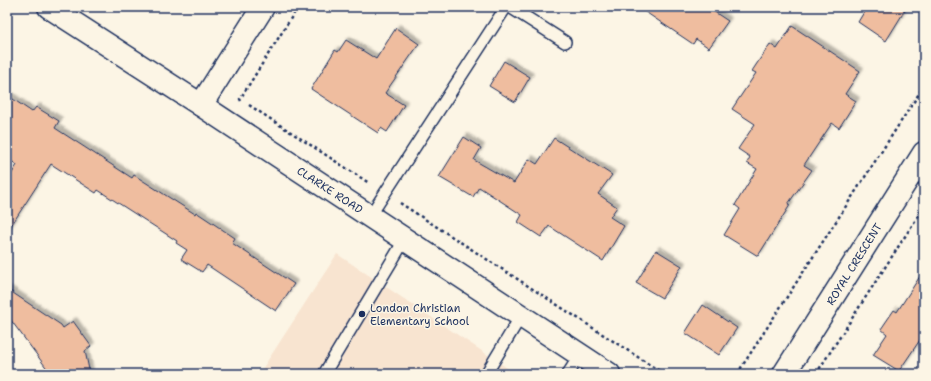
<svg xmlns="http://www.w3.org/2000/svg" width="931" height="381" font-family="'Shantell Sans',sans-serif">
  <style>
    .built { fill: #f8e4d0 }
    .building { fill: #efbd9f; stroke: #1b2f5e; filter: url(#shadow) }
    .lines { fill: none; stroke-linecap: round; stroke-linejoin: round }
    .service-casing { stroke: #1b2f5e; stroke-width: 14 }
    .minor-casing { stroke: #1b2f5e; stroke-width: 25 }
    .secondary-casing { stroke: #1b2f5e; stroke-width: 25 }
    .path { stroke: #1b2f5e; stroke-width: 2.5; stroke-dasharray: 3 3; stroke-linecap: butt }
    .service { stroke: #fcf5e5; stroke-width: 11 }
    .minor { stroke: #fcf5e5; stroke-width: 22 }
    .secondary { stroke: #fcf5e5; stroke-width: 22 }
    .poi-dot { fill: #1b2f5e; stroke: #fcf5e5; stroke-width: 1.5 }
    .labels { text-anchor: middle; stroke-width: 3; stroke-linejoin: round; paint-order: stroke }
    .street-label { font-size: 11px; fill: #1b2f5e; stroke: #fcf5e5 }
    .poi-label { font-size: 11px; fill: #1b2f5e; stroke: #fcf5e5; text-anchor: start }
  </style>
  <defs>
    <filter id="shadow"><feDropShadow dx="3.5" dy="-3.5" stdDeviation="1" flood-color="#0004"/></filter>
  </defs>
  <rect width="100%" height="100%" fill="#fcf5e5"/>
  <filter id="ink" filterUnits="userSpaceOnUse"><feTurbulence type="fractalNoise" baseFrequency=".025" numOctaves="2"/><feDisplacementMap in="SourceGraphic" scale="8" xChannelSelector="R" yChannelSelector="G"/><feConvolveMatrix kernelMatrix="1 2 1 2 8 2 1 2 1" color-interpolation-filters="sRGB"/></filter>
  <g filter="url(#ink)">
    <path class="built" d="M337,254L516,374H259Z"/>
    <path class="building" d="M638,7H707L728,21L709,48L696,39L693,44Z
      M867,7H907L886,41L858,22Z
      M792,26L860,71L845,94L856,101L839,128L832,123L804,165L812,170L788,204L790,205L758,256L724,235L740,209L735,205L757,169L747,163L750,157L738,149L755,124L732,109L756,73L752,71L770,44L777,49Z
      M396,28L419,44L385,93L404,105L387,132L381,128L378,133L311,89L335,50L338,52L346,40L376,59Z
      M504,61L530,77L515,102L489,86Z
      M7,95L32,112L36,107L59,121L55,128L132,178L134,175L195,214L196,212L235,238L232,243L294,284L276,311L207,265L202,272L181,259L187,250L176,243L177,241L98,190L96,193L51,164L7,232V181L17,165L7,158Z
      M464,137L481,148L474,160L514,183L529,159L537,164L554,138L612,175L598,194L617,207L610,217L624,226L603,261L549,226L541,237L518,222L522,215L479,187L473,197L439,177Z
      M656,250L682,266L662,298L636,283Z
      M924,270V334L899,371L873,355L887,334L881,329L894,310L897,312Z
      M7,289L61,325L63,328L73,321L91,346L85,351L90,374H51L7,315Z
      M703,305L737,328L719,355L685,333Z"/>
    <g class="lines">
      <g class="service-casing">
        <path id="service" d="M510,7L565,42
          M370,216L506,7
          M324,374L405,239
          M486,374L521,316
          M568,374L580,355"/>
      </g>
      <g class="minor-casing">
        <path id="minor" d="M201,105L263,7
          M784,374L924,153"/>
      </g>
      <g class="secondary-casing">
        <path id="secondary" d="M49,7L201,105L609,374"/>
      </g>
      <path class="path" d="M241,101L240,99L298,7
        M249,105L369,183
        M400,203L664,374
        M737,374L924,86
        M816,374L924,207"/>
      <use href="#service" class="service"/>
      <use href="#minor" class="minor"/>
      <use href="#secondary" class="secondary"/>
    </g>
  </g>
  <circle class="poi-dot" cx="362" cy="314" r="4"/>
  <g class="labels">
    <g class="street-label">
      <text transform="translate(330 190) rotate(33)" y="4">CLARKE ROAD</text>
      <text transform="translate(854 264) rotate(-58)" y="4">ROYAL CRESCENT</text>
    </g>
    <g class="poi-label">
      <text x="370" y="312">London Christian<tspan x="370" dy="13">Elementary School</tspan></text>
    </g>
  </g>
  <rect width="931" height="381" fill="none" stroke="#fcf5e5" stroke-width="24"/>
  <rect x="12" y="12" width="907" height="357" fill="none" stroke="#1b2f5e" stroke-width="1.5" filter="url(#ink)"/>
</svg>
